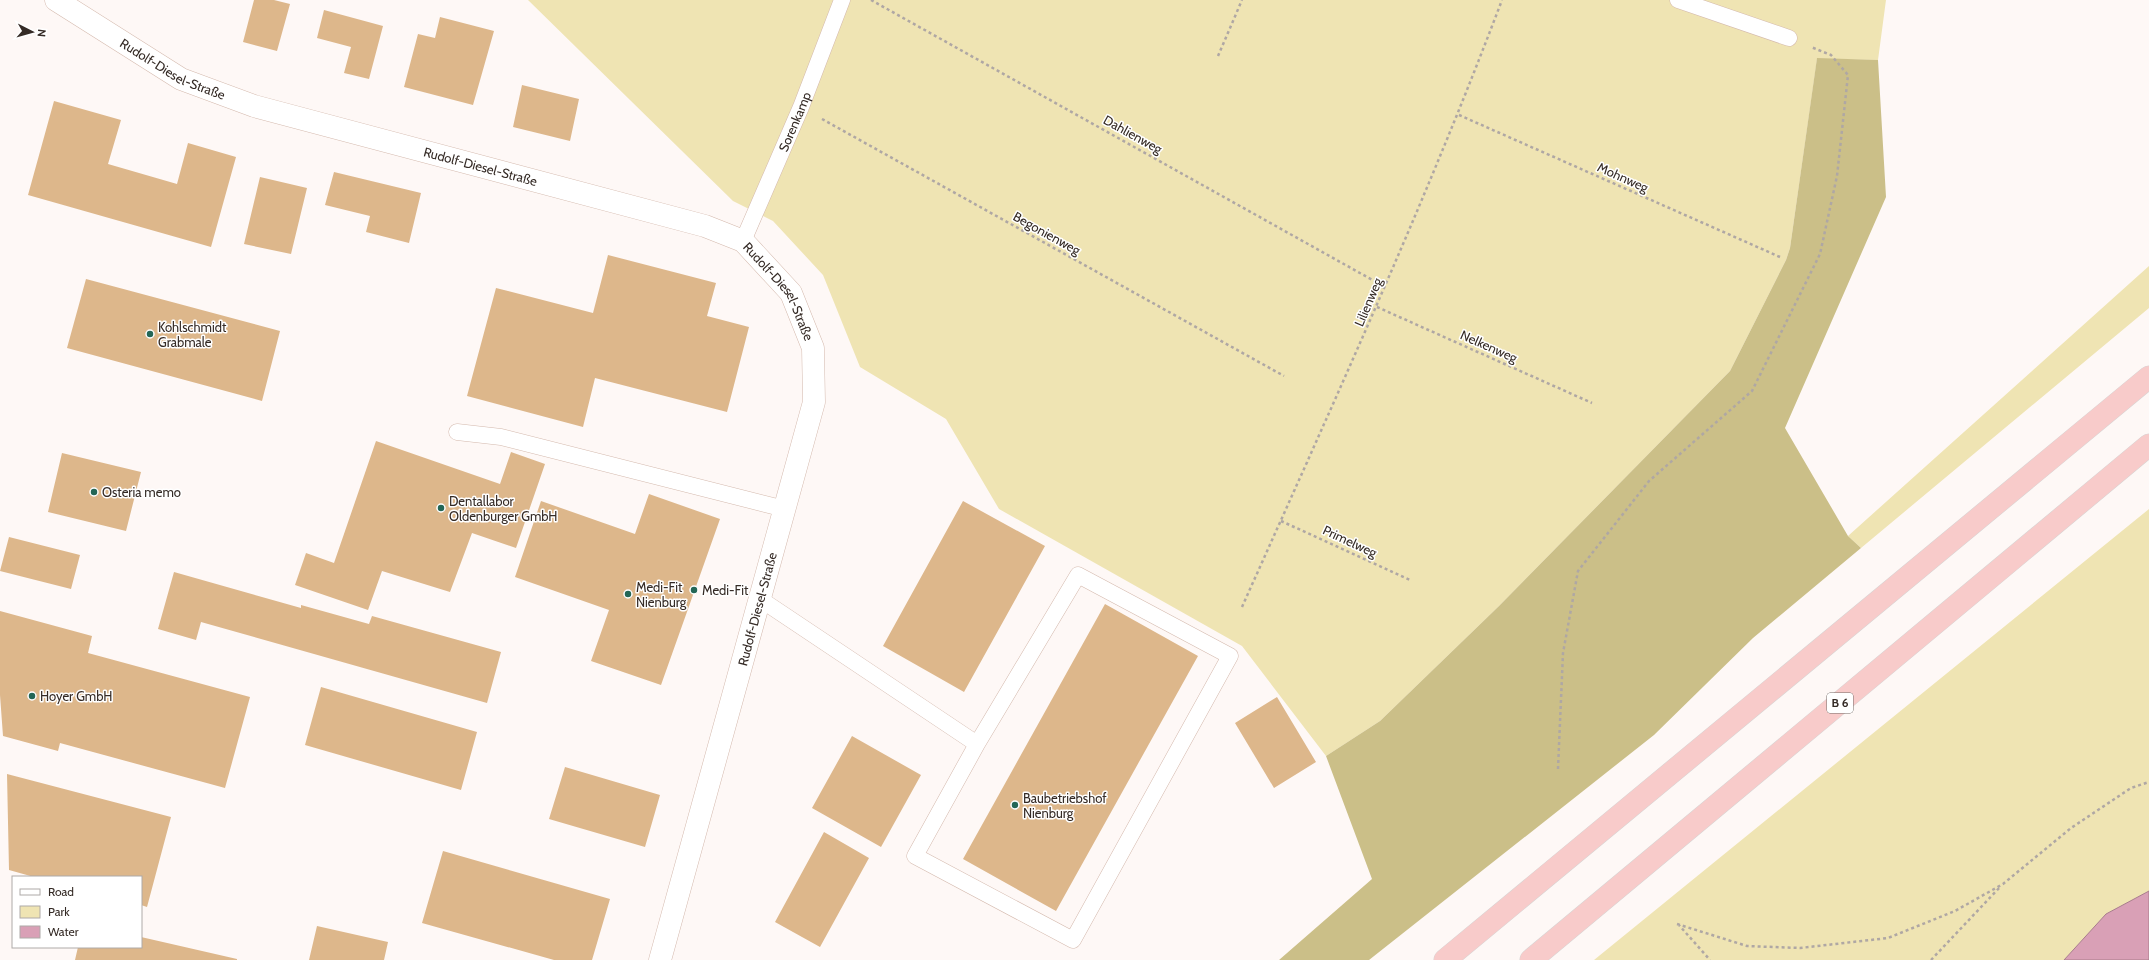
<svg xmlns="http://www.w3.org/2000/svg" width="2149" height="960" font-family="Cabin,sans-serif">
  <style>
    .green { fill: #efe4b3 }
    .forest { fill: #cbbf88 }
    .water { fill: #d9a0b6; stroke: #a87d8b }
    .building { fill: #ddb78b }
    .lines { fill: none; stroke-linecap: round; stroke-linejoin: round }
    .service-casing { stroke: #d4b9ad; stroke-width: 17 }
    .minor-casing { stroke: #d4b9ad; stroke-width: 23 }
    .trunk-casing { stroke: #d7d5d4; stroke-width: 23 }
    .path { stroke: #afa7a4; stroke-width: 2.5; stroke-dasharray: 3 3; stroke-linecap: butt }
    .service { stroke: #fff; stroke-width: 16 }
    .minor { stroke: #fff; stroke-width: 22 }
    .trunk { stroke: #f8cbca; stroke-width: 22 }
    .poi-dot { fill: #236656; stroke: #fff; stroke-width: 1.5 }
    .labels { text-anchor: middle; stroke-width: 3; stroke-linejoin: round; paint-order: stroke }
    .shield { fill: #fff; stroke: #726b67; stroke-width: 1 }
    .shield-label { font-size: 12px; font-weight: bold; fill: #352b26 }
    .street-label { font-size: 13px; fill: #352b26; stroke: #fff }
    .poi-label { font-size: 13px; fill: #352b26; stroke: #fff; text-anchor: start }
  </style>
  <rect width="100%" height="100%" fill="#fef8f6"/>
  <path class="green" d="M528,0H1886L1878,60L1817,59L1790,248L1786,260L1730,371L1499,606L1380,721L1326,756L1242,646L999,509L946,419L860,367L823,275L773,221L733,201Z
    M2149,266V308L1861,548L1848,536Z
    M2149,509V891L2106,914L2064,960H1594Z"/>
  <path class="forest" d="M1817,58L1878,60L1886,197L1785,428L1848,536L1861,548L1753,638L1654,735L1369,960H1279L1372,879L1326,756L1380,721L1499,606L1730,371L1786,260L1790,248Z"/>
  <path class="water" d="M2149,891V960H2064L2106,914Z"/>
  <path class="building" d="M254,0H274L290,4L277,51L243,42Z
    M324,10L383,26L369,79L344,73L351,47L317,38Z
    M440,17L494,31L473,105L404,87L418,34L435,38Z
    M522,85L579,99L570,141L513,127Z
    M54,101L121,120L108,164L177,184L188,143L236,157L211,247L28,195Z
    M334,172L421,193L409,243L366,232L370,216L325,205Z
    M260,177L307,188L291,254L244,244Z
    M608,255L716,283L707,316L749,327L727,412L595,378L583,427L467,396L496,288L593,313Z
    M86,279L280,331L262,401L67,348Z
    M376,441L500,484L511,452L545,464L516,548L472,533L450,592L382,571L368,610L295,585L306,553L334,563Z
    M62,453L141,472L126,531L48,512Z
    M649,494L720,519L661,685L591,661L609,610L515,577L541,501L635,534Z
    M963,501L1045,546L964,692L883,646Z
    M9,537L80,555L71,589L0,571Z
    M174,572L301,608V605L369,624L372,616L501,652L487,703L201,622L196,640L158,629Z
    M1105,604L1198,656L1056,911L963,859Z
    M0,611L92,636L88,653L250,697L225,788L60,743L58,751L3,736L0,695Z
    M321,687L477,732L461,790L305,745Z
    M1277,697L1316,762L1274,788L1235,723Z
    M852,736L921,775L881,847L812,808Z
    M565,767L660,795L645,847L549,819Z
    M7,774L171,817L147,907L141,905V877H34L9,870Z
    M824,832L869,858L820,947L775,922Z
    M443,851L610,899L592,960H554L422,923Z
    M317,926L388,942L384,960H309Z
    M141,937L237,959V960H75L78,947H141Z"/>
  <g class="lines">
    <g class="service-casing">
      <g id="service">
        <path d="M1678,0L1789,38"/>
        <path id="s1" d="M743,241L801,107L842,0"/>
        <path d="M457,432L501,437L785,509"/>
        <path d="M760,599L977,744L915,856L1073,940L1230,656L1078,575L977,744"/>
      </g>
    </g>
    <g class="minor-casing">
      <g id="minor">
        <path id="s2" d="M56,0L181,79L254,106L705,226L743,241L791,293L813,348L814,402L660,960"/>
      </g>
    </g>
    <g class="trunk-casing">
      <path id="trunk" d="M1445,960L2149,377
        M1531,960L2149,445"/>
    </g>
    <path class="path" d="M871,0L1385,287
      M1218,56L1242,0
      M1459,115L1780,257
      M822,119L1284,376
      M1377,307L1592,403
      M1281,521L1410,580
      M1242,607C1332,406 1424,206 1502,0
      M1558,769L1563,653L1578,571L1649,481L1752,391L1820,254L1837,176L1848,75L1831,55L1811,47
      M1677,924L1747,946L1800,948L1888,938L1955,911L2003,884L2071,828L2131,788L2149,782
      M1678,924L1710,960
      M1931,960L2001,886"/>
    <use href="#service" class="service"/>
    <use href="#minor" class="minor"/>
    <use href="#trunk" class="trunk"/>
  </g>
  <g class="poi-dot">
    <circle cx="150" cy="334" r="4"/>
    <circle cx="94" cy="492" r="4"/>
    <circle cx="441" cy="508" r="4"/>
    <circle cx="694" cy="590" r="4"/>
    <circle cx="628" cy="594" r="4"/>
    <circle cx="32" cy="696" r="4"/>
    <circle cx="1015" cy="805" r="4"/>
  </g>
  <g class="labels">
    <rect class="shield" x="1827" y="693" width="26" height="20" rx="3"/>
    <g class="shield-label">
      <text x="1840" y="707">B 6</text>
    </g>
    <g class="street-label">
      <text dy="5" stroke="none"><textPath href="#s2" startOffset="136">Rudolf-Diesel-Straße</textPath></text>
      <text dy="5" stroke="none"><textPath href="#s1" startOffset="130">Sorenkamp</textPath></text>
      <text transform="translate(1133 134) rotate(29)" y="5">Dahlienweg</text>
      <text dy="5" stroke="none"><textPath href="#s2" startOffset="460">Rudolf-Diesel-Straße</textPath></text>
      <text transform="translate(1623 177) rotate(24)" y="5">Mohnweg</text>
      <text transform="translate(1047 233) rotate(29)" y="5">Begonienweg</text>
      <text dy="5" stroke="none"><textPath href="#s2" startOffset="796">Rudolf-Diesel-Straße</textPath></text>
      <text transform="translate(1368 302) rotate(-67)" y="5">Lilienweg</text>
      <text transform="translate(1489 346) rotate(24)" y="5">Nelkenweg</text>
      <text transform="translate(1350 541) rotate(25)" y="5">Primelweg</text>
      <text transform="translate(757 609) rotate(-75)" y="5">Rudolf-Diesel-Straße</text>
    </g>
    <g class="poi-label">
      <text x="158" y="332">Kohlschmidt<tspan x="158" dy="15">Grabmale</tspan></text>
      <text x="102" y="497">Osteria memo</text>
      <text x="449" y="506">Dentallabor<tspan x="449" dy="15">Oldenburger GmbH</tspan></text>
      <text x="636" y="592">Medi-Fit<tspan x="636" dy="15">Nienburg</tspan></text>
      <text x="702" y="595">Medi-Fit</text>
      <text x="40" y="701">Hoyer GmbH</text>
      <text x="1023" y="803">Baubetriebshof<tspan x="1023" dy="15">Nienburg</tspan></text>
    </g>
  </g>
  <rect x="12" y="876" width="130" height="72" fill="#ffffff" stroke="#aeaaa8"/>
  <rect x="20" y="889" width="20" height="6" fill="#ffffff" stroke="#aeaaa8"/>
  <text x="48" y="896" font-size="12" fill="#352b26">Road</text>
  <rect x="20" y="906" width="20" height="12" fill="#efe4b3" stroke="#aeaaa8"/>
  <text x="48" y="916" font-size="12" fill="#352b26">Park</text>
  <rect x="20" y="926" width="20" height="12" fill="#d9a0b6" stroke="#aeaaa8"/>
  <text x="48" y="936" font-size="12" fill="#352b26">Water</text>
  <g transform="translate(32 32) rotate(96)" stroke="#ffffff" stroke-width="3" paint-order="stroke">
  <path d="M0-3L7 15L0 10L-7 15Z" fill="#352b26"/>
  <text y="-6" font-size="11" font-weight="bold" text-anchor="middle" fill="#352b26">N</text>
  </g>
</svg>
